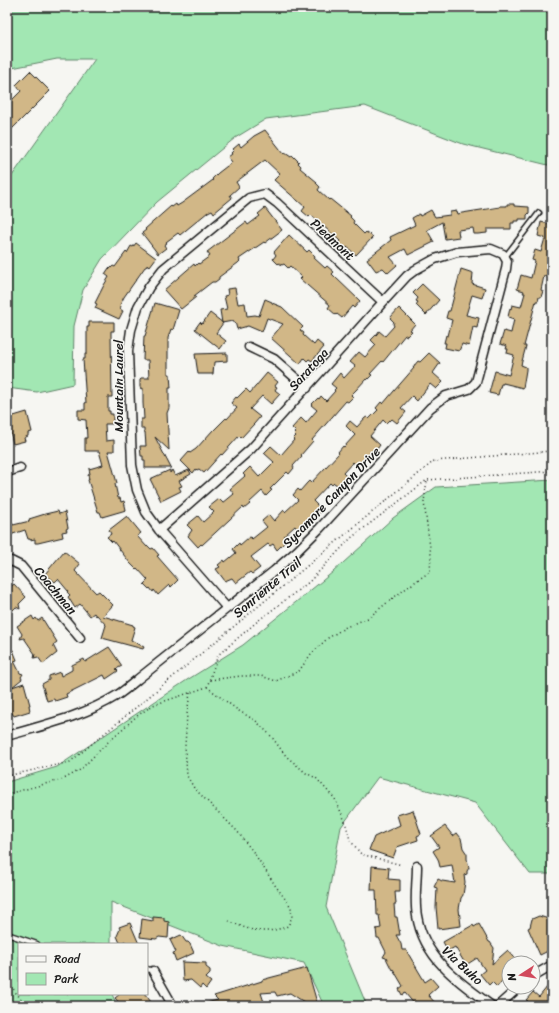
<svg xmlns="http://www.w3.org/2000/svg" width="559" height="1013" font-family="Sriracha,sans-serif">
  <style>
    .green { fill: #a2e7b3; stroke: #5f8268 }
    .building { fill: #d1b787; stroke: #1c1c1c }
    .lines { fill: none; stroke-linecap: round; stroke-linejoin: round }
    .lane-casing { stroke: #1c1c1c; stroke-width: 7 }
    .street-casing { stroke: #1c1c1c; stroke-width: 11 }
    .path { stroke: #1c1c1c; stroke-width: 1.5; stroke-dasharray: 1 3; stroke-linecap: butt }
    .lane { stroke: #f6f6f2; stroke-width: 4 }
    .street { stroke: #f6f6f2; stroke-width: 8 }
    .labels { text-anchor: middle; stroke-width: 3; stroke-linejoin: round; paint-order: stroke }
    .street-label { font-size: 13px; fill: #1c1c1c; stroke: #f6f6f2 }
  </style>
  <rect width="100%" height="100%" fill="#f6f6f2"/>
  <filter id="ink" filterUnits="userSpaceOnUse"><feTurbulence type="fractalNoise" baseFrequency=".025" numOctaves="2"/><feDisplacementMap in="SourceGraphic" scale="8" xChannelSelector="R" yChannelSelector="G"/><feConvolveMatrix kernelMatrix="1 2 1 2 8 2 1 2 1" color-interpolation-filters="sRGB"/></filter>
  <g filter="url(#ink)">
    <path class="green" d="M7,7H552V166L463,144L365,106L266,119L235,138L157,202L102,259L83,290L74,326L73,384L37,392L7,388V183L95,59H57L7,69Z
      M552,480V874H530L475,803L378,777L341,827L326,907L367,1006H324L304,963L223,946L111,902V944H19V994H112L117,1006H7V782L57,767L187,680L243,645L333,572L393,518L436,487Z"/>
    <path class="building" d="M30,71L50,91L7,134V105L21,91L16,85Z
      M265,130L284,154L285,153L291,157L292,155L299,162L298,163L301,166L300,168L317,182L316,183L320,187L318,190L329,200L330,199L351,216L350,217L354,221L353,223L364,234L366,232L373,237L356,255L347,247L345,249L338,243L340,241L330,232L311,215L309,217L302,211L305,207L274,180L280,174L265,160L236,182L239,187L230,195L232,198L214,213L212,210L208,212L180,235L178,233L166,242L167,243L164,245L166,248L158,254L142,233L146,230L145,229L171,206L172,207L176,204L177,206L182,203L213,180L212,179L218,173L231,163L232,162L228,157L232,154L231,153L234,150L233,149L239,144L241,147L254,136Z
      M507,204H514V206L529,207V213L527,215V219H519V221H514V223H511V229H487V233L478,234H474L473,228L458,230L459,237L445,239L442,222L427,230L434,242L408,255L405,249L390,257L397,265L388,273L383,268L376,271L367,259L391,240L390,237L415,225L412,218L419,214L420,216L431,210L435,217L450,215V212L457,211L458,214L462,213L500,207V206H507Z
      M265,208L282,230L265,243L264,242L239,259L240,261L238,263L219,277V279L215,282H212L194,296L196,297L181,309L164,290L194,264L195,266L198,263L199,264L210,256L207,252L246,222L248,225L260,216L258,214Z
      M541,222L552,225V272H550L548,277L544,276L541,290L543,291L541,297H539L538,301H536L524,346H526L521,365L526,367V370L523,388L503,383V384H501L498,395L489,393L495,371L509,375L514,355L507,353L508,349H506L507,346L500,344L504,331L511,333L514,319L508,317L510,308L511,309L512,305L521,307L525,293H523L524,291L517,289L521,275L531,278L535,261L532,260L535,250L541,252L545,238L538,236Z
      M289,235L307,252L309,250L315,256L314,258L325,268L327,266L334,272L332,274L335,277L360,301L354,308L352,306L342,318L337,314L336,315L328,308L330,305L300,279L302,277L290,266L288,268L284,264L282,265L279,263L278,264L273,259L276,255L274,252Z
      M136,243L156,258L150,266L148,264L146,267H145L124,297L120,305L121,306L120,309L123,311L119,319L95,308L97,304L95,303L104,285L109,277L105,274L109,268L110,269L113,266L115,267L126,252L127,253L131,246L133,247Z
      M461,269L473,273L472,284L485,288L482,298L472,295L466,315L479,318L477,328L473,327L469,346L462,344L459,351L445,348L446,343H444L446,335L448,336L452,320L446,318L448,311H450Z
      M422,284L439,300L426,315L416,305L418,302L416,301L418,298L413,293Z
      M235,288L238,304L245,303L247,316L255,315L259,316L265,299L272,302V303L282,307L303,327L300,330L304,333L303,335L314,345L317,341L324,347L312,361L309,359L307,361L304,358L300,364L271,338L283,324L267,318L262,332L248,326L237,329L235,322H233V321L222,323L220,310L227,309L224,296L228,295L227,289Z
      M155,303L179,310L173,330L171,329L168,338V374H170L171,388H169V408L167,413L169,450L155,437L171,468H145V460H143V456H141L140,446H146L145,432H144V429H141V419H144L143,403V388L141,389L140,387V379L141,378H149L148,360H143L144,336H145Z
      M399,308L415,324L410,330L412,331L407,336L405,335L383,362L382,361L370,374L372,375L367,380L366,379L356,390L351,395L353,397L348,402L346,401L312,440L313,441L301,455L302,456L293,466L294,468L289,474L287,472L270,489L272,490L266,496L262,491L249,503L250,504L244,509L243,507L202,545L201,544L198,547L188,536L192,530L187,525L198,516L203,522L214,512L209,507L219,499L223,503L234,494L230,489L245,476L243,474L250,467L259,477L274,462L264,453L271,446L281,455L294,440L293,439L296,436L294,434L296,432L292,428L301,418L306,423L317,410L311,405L318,398L319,399L321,396L326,401L335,391L334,390L336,388L331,384L340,373L344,378L355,366L350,362L359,352L365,357L376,345L371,340L377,334L379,331L385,336L394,326L393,324L394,322L390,318Z
      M210,313L223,323L216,333L226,341L220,349L195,329L200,322L202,324Z
      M89,322H114V331H111V335L112,397H108V411H110V414H113V424H105L106,441L114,440V451H108L117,483L115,484L118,498H120L121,502L124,501L126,510L102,517L100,512H98L88,480L89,479L88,475L90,474L89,469L103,465L99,451H85V438H87L86,420L78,419V410H85V403H86L83,359H85V354H87V327H89Z
      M227,353V361L214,362L213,374H198L195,354Z
      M429,353L440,363L433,373L443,382L436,389L430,384L417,401L412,396L401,408L406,412L397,423L392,419L390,421L389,420L386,423L383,420L370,436L380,445L374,453L372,451L358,467L353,462L343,473L347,477L340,487L334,483L332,485L330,483L313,501L322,510L316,517L314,516L299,531L295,526L284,536L287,540L277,550L273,544L270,546L268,544L251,557L260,568L252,574L250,572L236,583L232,578L225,581L216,569L220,567L218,565L224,560L225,562L236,553L233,549L239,543L240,545L248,538L250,537L252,539L267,527L262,521L269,515L274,521L284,510L285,512L298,500L293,495L298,489L300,491L307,483L309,481L311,483L339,453L338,452L343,446L344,447L355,435L346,426L350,421L357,427L365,418L367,417L369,419L378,410L376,408L381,402L383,404L394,391L414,368L413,367L418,361L420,362Z
      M267,373L278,382L275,386L277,387L275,390L280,394L271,404L262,396L250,409L260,417L254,424L241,438L239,436L222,455L221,454L204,473L199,469L197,470L196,469L193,473L181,461L189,452L190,453L196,449L213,430V431L226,418L227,419L237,408L231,403L236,397L237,398L246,389L250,393Z
      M27,412L32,432L28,433V436L24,438L25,441L13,444L10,431L7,430L9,427L7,418Z
      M170,470V473L172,470L175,476L189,470L191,474L179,481L182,486L179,487L181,491L161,501L150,479Z
      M7,510L13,525L30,521L29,519L45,514L58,511L59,514L65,512L68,528L66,529L67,531L62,532L63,537L38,543H35V539L30,540V539H28L25,530L7,536Z
      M127,516L141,533L137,536L147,547L148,546L151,549L153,548L159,555L157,556L178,580L171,587L169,585L158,595L154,590L153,592L150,588L149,589L144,584L148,580L137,568L136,569L130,563L113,541L112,542L107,537L111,534L109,530Z
      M64,551L80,564L75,571L96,593L99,591L113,605L103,616L133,625V626L135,627L131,640L144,647L143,649L102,638L106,625L97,615L96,616L94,613L90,616L80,604L75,608L68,597L70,595L67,592L68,591L58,579L55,582L45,574Z
      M14,584L26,597L19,604L20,609L16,607L11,612L7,608V590Z
      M32,616L34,620L36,618L38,621L42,618L57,642L53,645L57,653L43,664L38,657L34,658L35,654L24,638L20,639L22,634L17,626Z
      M7,644L9,648L13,650L17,660L14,661L20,673L23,674L21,677L22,679L12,687L24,683L30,705H29L30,711L14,716L10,710L7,711V697H11L7,690Z
      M109,647L122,666L116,669L118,671L106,679L104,675L66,694L67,697L55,701L54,699L47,701L42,684L49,680V676L60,672L61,676L72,670V665L84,659L85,662Z
      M413,810L421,834L417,836L418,840L397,847L393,858L369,850L374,837L400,825L397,815Z
      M445,826L453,836L457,833L461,838L463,848L467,854V859L469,868L467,871V874L464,875L465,882L463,895L461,898L459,909L461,926L438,929L436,907L437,888L434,887L438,879L442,881L455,883L452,865L440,867L438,859L433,851L439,847L431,836Z
      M372,866L389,868L388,879L400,880V892H395L396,904H394L395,917H397L400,935H396L401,944L402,950H406L425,982L431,978L438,986L428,995L438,1006H416L405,993L402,995L399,989L403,986L393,969L392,970L386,958L383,957L386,952L379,938H377L376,929L381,928L379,915H377L376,890H371Z
      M539,916L552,920V949L540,955L528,928L530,927L532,919Z
      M153,917L164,918V921L169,922L168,938L159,937L156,939L140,937L142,919L153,921Z
      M130,923L139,944H127L125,941L120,943L117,936L120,929L119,927Z
      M479,924L489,942H490L494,948L492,964L508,950L519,963H509V971L503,975L505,977L497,987L492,982L489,985L480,974L485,970L477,958L466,965L455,947L448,951L443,942L473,925L474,927Z
      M181,935L186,942H188L190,944L194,953L176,961L173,953L176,952L170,940Z
      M182,962L206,963V967L210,970V974L206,978L211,982L206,989L202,985L200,988L191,980L183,981Z
      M307,968L318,1006H305L304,1002L290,993L277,996L275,992L261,993L265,1005L259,1006H203L202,1004L218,1000L214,996L262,981V980L269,978Z
      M552,981V1006H522L528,1001L526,1000L533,992L539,997Z
      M120,994H145L154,1006H122L115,998Z"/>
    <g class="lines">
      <g class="lane-casing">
        <path id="lane" d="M505,257L539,213
          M7,934L37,944
          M147,969L153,971"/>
      </g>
      <g class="street-casing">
        <path id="street" d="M249,347L274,359L307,388
          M7,472L20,468
          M7,563L11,561L21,566L80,638
          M227,608L159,530L146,512L137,490L132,465L128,351L131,330L138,307L149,287L163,269L249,198L265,194L277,203L383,302
          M7,736C44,725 84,716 116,696C124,691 131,685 138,679L274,571L297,551L320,528L430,408L446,396L469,389L476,382L506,269L507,261L503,254L491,249L457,252L435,259L415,270L407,276L383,302L251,449L159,530
          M417,866C417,883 414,900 417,916C424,959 460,983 492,1006
          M153,971L173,1006
          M533,976L552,965
          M498,1006L519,987"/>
      </g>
      <path class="path" d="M210,680L241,676H261L276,681L299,671L311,654L328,638L346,627L368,618L393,598L419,579L430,572L431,555L424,502L427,480
        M207,687L218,655L259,620L309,582L351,538L427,480L552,471
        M190,693L187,714L185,746L187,776L194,788L237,831L254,853L275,885L291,907L292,917L288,926C265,935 250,931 229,921
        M7,776L70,762L434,461L552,451
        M7,794L64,779L80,770L111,739L137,716L153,705L207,687L239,711L256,721L271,736L286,756L306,773L316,778L335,799L345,821L350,840L361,854L402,865
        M7,979L16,993L27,1006"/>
      <use href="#lane" class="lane"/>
      <use href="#street" class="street"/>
    </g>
  </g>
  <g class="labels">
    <g class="street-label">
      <text transform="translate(333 239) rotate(43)" y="5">Piedmont</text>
      <text transform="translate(308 369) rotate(-48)" y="5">Saratoga</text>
      <text transform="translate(118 386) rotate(-90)" y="5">Mountain Laurel</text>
      <text transform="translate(331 497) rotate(-46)" y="5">Sycamore Canyon Drive</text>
      <text transform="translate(267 587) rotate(-40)" y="5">Sonriente Trail</text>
      <text transform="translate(56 590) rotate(50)" y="5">Coachman</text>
      <text transform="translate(463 965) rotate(43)" y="5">Via Buho</text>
    </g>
  </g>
  <rect width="559" height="1013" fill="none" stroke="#f6f6f2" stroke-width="24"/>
  <rect x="12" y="12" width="535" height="989" fill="none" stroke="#1c1c1c" stroke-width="1.5" filter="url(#ink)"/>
  <rect x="18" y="943" width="130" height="52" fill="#f6f6f2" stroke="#9f9f9c"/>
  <rect x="26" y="956" width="20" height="6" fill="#f6f6f2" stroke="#9f9f9c"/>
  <text x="54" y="963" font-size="12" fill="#1c1c1c">Road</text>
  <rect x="26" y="973" width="20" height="12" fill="#a2e7b3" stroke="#9f9f9c"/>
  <text x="54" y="983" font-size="12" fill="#1c1c1c">Park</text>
  <g transform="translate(521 975) rotate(258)"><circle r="19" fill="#f6f6f2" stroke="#9f9f9c"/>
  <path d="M0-3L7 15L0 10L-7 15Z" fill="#d1495b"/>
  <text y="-6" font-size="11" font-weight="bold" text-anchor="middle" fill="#1c1c1c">N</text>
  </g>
</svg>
